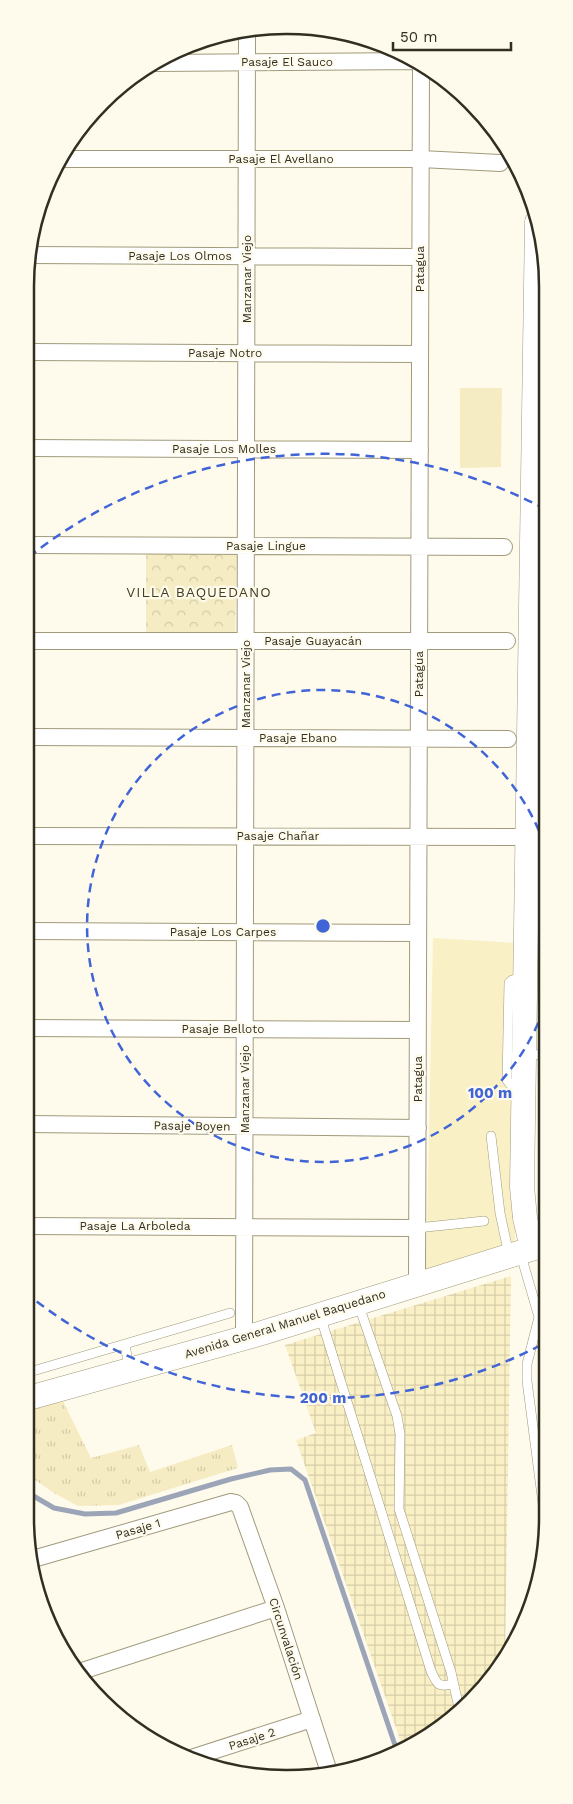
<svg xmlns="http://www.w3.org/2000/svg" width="573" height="1804" font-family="'Work Sans',sans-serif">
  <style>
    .built { fill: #faf0c6 }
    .industrial { fill: url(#industrial-grid) }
    .grass { fill: url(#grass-tufts) }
    .forest { fill: url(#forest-firs) }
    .park { fill: url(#park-crowns) }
    .garden { fill: #f6ecc3 }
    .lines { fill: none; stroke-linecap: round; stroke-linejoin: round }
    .stream { stroke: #9ca5b7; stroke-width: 5 }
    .lane-casing { stroke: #a19a7a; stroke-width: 10 }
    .street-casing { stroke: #a19a7a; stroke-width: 18 }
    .secondary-casing { stroke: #a19a7a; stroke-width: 25 }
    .lane { stroke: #fff; stroke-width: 9 }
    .street { stroke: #fff; stroke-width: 16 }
    .secondary { stroke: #fff; stroke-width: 24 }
    .ring { fill: none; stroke: #4164d6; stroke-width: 2.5; stroke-dasharray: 9 6 }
    .labels { text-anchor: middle; stroke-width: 4.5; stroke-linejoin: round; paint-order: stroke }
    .street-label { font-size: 12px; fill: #322f21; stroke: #fefbed }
    .neighbourhood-label { font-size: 14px; letter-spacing: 1px; fill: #443d20; stroke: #fefbed }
    .rim { fill: none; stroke: #322f21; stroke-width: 2.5 }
    .centre { fill: #4164d6; stroke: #fefbed; stroke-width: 2.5 }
    .ring-label { font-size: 15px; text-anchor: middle; font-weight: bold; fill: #4164d6; stroke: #fefbed; stroke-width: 4.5; stroke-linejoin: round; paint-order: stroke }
  </style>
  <defs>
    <pattern id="industrial-grid" width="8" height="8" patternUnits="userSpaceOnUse" patternTransform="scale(1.25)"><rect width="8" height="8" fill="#faf0c6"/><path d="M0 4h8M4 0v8" fill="none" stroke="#d7ceaa"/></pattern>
    <pattern id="grass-tufts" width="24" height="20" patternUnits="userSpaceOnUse" patternTransform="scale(1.25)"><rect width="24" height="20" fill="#f6ecc3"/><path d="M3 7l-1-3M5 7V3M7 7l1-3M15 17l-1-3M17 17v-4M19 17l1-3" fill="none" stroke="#d3cba7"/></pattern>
    <pattern id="forest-firs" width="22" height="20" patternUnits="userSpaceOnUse" patternTransform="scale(1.25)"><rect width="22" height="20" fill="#bfb58b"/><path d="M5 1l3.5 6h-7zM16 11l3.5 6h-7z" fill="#9c9471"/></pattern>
    <pattern id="park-crowns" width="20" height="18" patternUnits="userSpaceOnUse" patternTransform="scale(1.25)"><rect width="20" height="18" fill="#f6ecc3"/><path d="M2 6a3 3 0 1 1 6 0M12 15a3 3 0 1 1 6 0" fill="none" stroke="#d3cba7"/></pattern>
  </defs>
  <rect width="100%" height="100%" fill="#fefbed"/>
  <path class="built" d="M433,938L517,943L515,1243L426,1272Z"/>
  <path class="industrial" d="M511,1276L505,1661L432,1735L403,1748L296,1440L316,1433L285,1345Z"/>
  <path class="grass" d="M62,1399L91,1458L139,1445L150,1472L232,1445L238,1468L119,1505L78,1506L54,1493L25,1473V1411Z"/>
  <path class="forest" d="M542,1263L544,1267L543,1377L539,1363Z"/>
  <path class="park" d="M146,552L237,555L235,638H146Z"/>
  <path class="garden" d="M460,388H502L501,467L460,468Z"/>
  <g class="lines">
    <path class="stream" d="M25,1491L54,1508L85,1514L116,1513L231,1479L270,1470L291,1469L305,1480L397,1751"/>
    <g class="lane-casing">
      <path id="lane" d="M528,837L544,831
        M523,977L512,980L509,983L507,1080L510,1084L524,1086
        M525,1056L544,1054
        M491,1136L500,1213L509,1255
        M417,1228L484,1221
        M520,1252L543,1331
        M358,1303L397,1416L400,1434L399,1509L451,1672L459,1708
        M320,1315L431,1671C437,1683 437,1688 452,1684
        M539,1317L527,1364V1381L543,1504
        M125,1344L230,1313
        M26,1373L125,1344L129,1369"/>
    </g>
    <g class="street-casing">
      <path id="street" d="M155,63L419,61
        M62,159H421L500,163
        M30,255L420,257
        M30,352L420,354
        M29,448L420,450
        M29,545L504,547
        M28,641H507
        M28,737L508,739
        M28,836L528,837
        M27,931L418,933
        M27,1028L418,1030
        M27,1124L418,1128
        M26,1226L417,1228
        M417,1284L421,63
        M244,1337L247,30
        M33,1559L231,1502L236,1503L240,1507L276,1608L329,1772
        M79,1672L276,1608
        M191,1758L312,1719"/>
    </g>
    <g class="secondary-casing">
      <path id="secondary" d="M532,1248L525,1218L522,1187L537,222
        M25,1399L262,1333L544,1245"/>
    </g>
    <use href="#lane" class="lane"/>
    <use href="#street" class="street"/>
    <use href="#secondary" class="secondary"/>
  </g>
  <g class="ring">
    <path d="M544 1009A236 236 0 1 1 544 843"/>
    <path d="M541 1345A472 472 0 0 1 26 1293M29 557A472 472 0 0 1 545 509"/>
  </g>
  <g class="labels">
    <g class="street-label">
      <text x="287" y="66">Pasaje El Sauco</text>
      <text x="281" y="163">Pasaje El Avellano</text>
      <text x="180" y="260">Pasaje Los Olmos</text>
      <text transform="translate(420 269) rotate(-90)" y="4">Patagua</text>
      <text transform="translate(247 279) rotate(-90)" y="4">Manzanar Viejo</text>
      <text x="225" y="357">Pasaje Notro</text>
      <text x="224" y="453">Pasaje Los Molles</text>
      <text x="266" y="550">Pasaje Lingue</text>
      <text x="313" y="645">Pasaje Guayacán</text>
      <text transform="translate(419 674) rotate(-90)" y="4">Patagua</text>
      <text transform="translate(246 684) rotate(-90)" y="4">Manzanar Viejo</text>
      <text x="298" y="742">Pasaje Ebano</text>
      <text x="278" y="840">Pasaje Chañar</text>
      <text x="223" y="936">Pasaje Los Carpes</text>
      <text x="223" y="1033">Pasaje Belloto</text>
      <text transform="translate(418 1079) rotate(-90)" y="4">Patagua</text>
      <text transform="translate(245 1089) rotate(-90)" y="4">Manzanar Viejo</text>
      <text transform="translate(192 1126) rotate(1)" y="4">Pasaje Boyen</text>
      <text x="135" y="1230">Pasaje La Arboleda</text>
      <text transform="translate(285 1324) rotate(-17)" y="4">Avenida General Manuel Baquedano</text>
      <text transform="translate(138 1529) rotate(-16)" y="4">Pasaje 1</text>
      <text transform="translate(286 1639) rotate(72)" y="4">Circunvalación</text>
      <text transform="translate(252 1739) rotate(-18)" y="4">Pasaje 2</text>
    </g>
    <g class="neighbourhood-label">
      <text x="199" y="597">VILLA BAQUEDANO</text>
    </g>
  </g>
  <path d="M0 0H573V1804H0ZM286 34H287A252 252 0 0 1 539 286V1518A252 252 0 0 1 287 1770H286A252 252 0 0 1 34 1518V286A252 252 0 0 1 286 34Z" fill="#fefbed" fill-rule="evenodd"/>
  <path class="rim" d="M286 34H287A252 252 0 0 1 539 286V1518A252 252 0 0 1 287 1770H286A252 252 0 0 1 34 1518V286A252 252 0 0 1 286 34Z"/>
  <circle cx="323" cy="926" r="8" class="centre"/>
  <g class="ring-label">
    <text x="490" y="1098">100 m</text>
    <text x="323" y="1403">200 m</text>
  </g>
  <path d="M393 42v8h118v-8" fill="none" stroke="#322f21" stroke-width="2.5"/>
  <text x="400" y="42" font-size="15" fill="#322f21" stroke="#fefbed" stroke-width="4" paint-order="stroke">50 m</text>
</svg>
